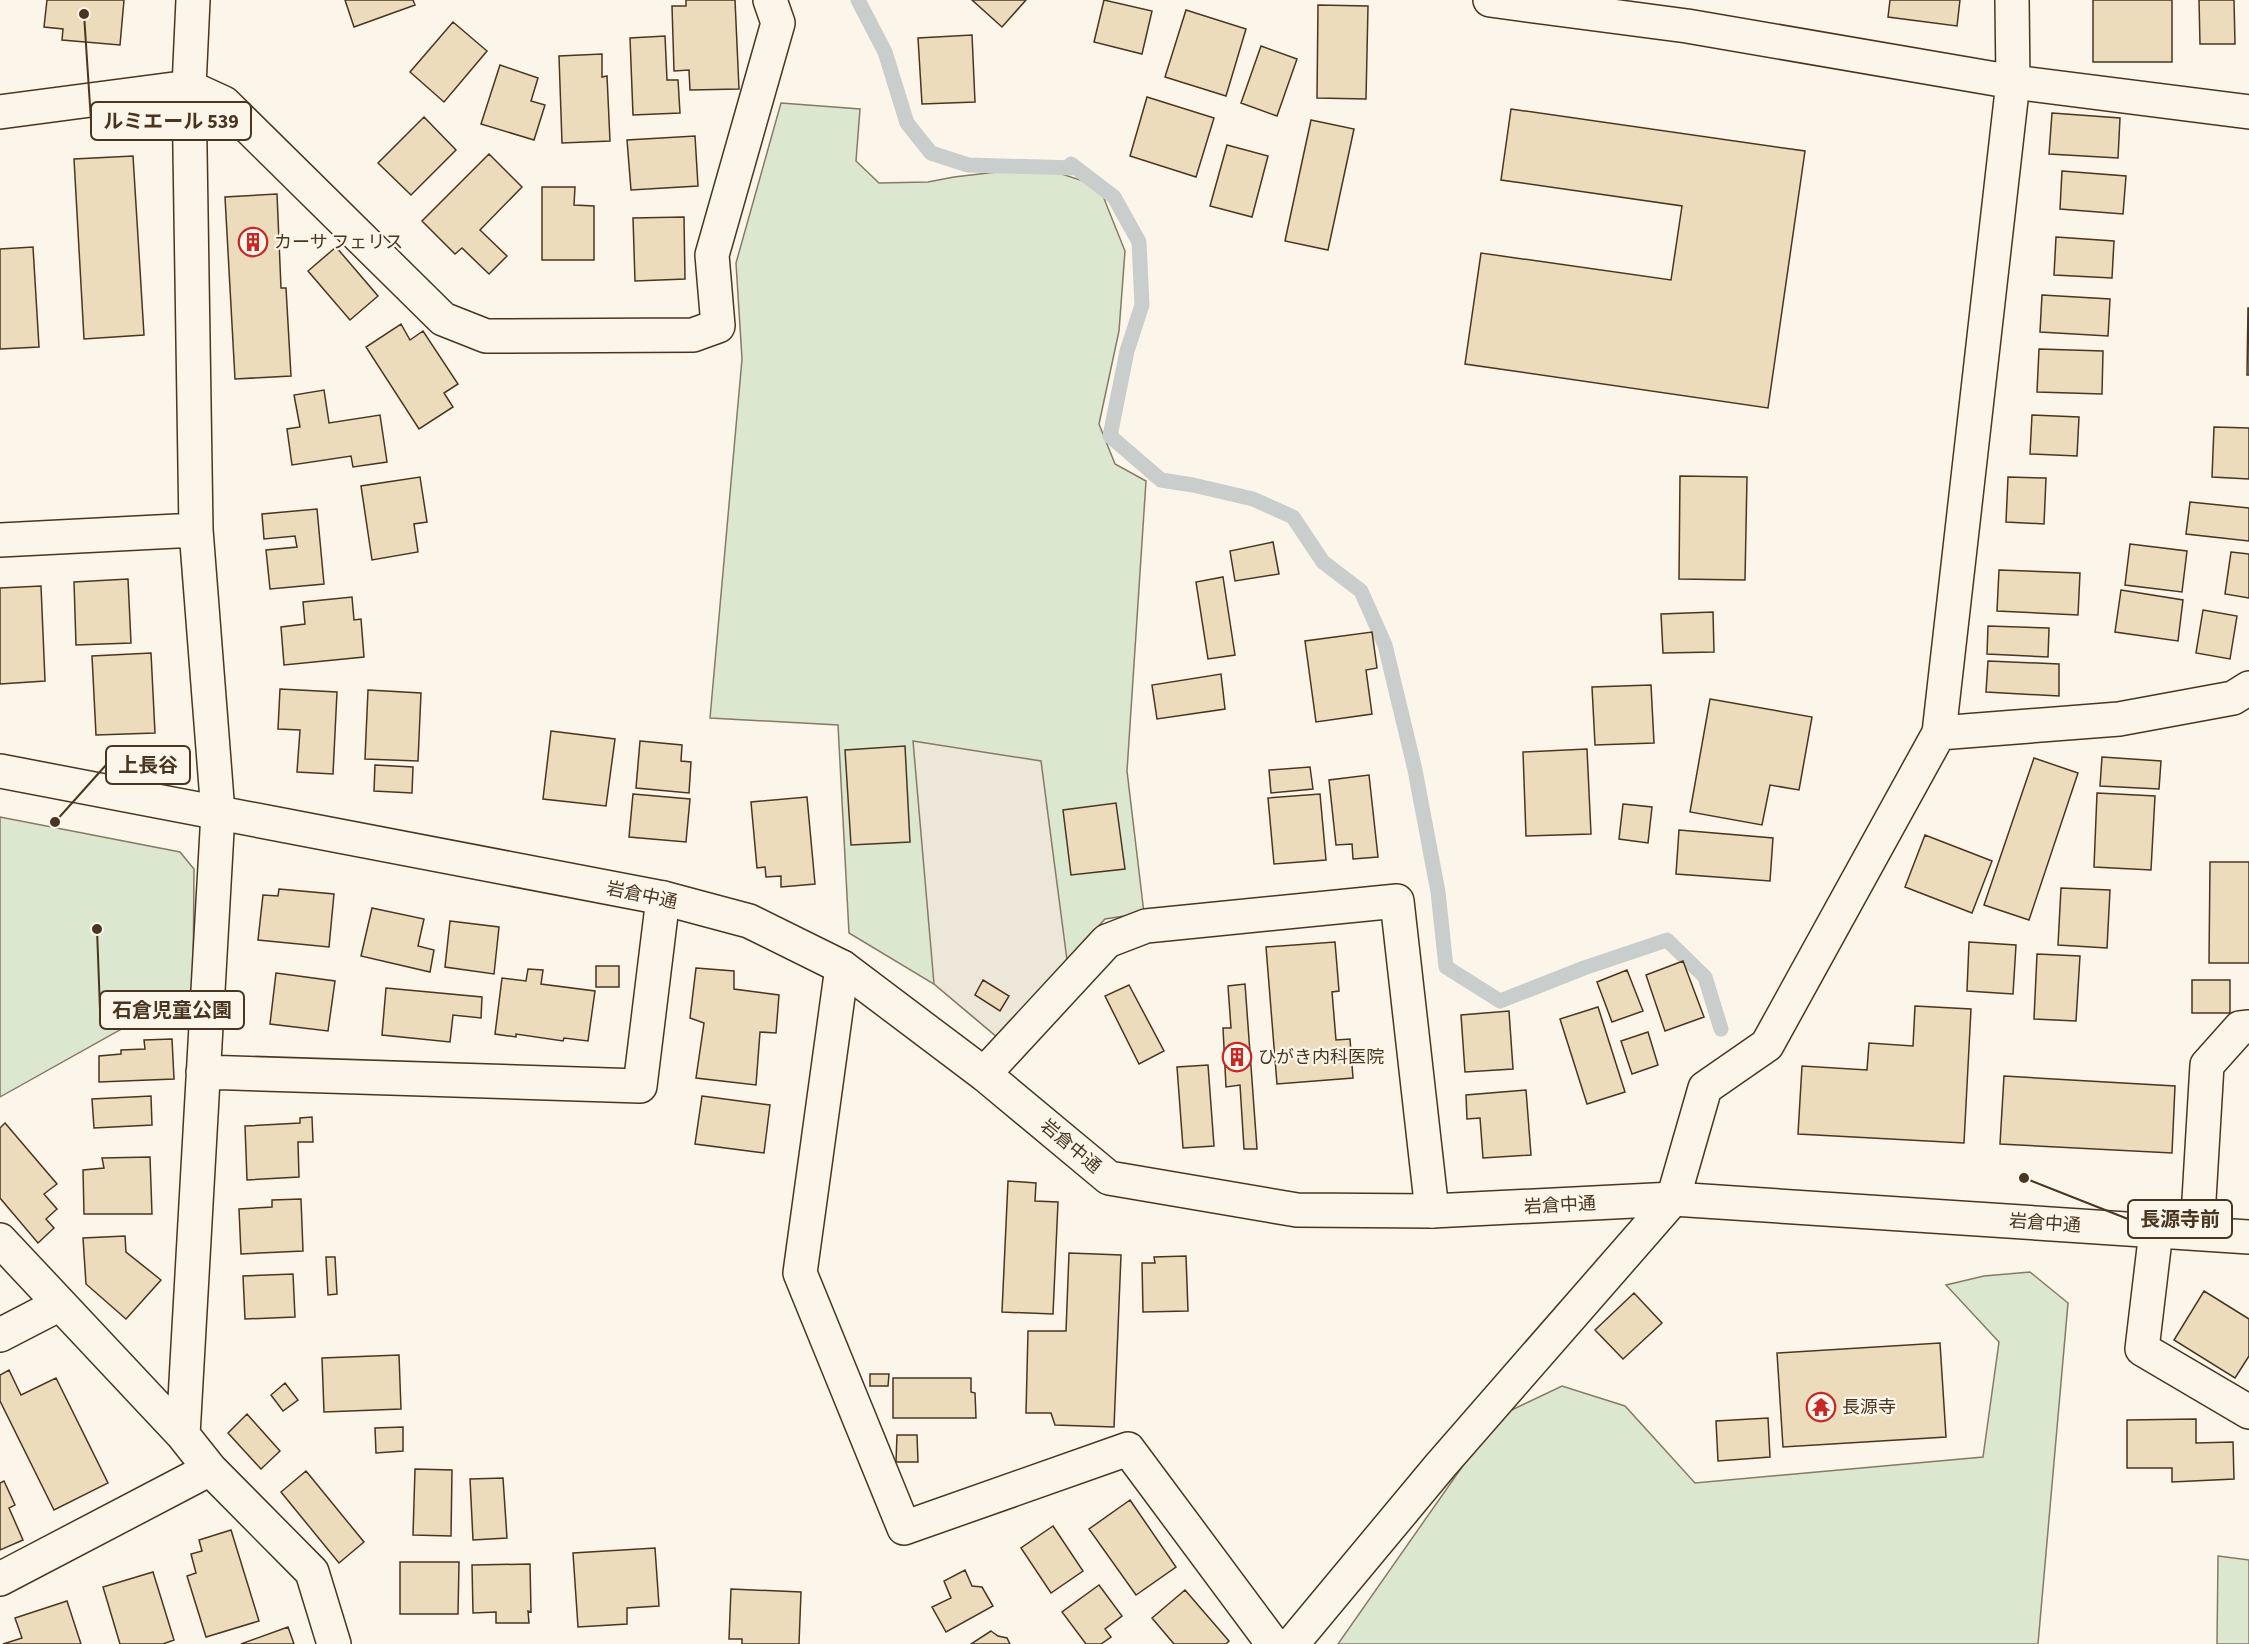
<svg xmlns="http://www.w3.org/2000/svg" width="2249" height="1644" font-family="'Source Sans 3','Noto Sans JP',sans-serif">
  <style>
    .green { fill: #dce7d0; stroke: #887966; stroke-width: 1.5 }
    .parking { fill: #ede7d9; stroke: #887966; stroke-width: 1.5 }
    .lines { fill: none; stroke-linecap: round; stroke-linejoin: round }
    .stream { stroke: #c9cecd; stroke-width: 15 }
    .building { fill: #ecdcbc; stroke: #4a3520; stroke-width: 1.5 }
    .minor-casing { stroke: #4a3520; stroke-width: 36 }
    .tertiary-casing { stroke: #4a3520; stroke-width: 36 }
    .minor { stroke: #fbf6e9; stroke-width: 33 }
    .tertiary { stroke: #fbf6e9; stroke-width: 33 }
    .labels { text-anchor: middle; stroke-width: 4.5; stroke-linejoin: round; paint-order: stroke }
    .poi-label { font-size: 18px; fill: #4a3520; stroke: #fbf6e9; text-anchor: start }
    .street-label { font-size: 18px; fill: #4a3520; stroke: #fbf6e9 }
    .leader { fill: none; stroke: #4a3520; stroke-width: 2 }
    .callout-dot { fill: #4a3520; stroke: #fbf6e9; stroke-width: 2 }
    .callout { fill: #fbf6e9; stroke: #4a3520; stroke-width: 2 }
    .callout-label { font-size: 20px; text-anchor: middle; font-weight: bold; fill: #4a3520 }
  </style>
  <rect width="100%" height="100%" fill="#fbf6e9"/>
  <path class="green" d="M781,103L860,109L856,161L879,183L928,182L954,177L1040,167L1099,186L1125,251L1119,331L1099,424L1115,464L1146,481L1127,771L1144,913L1105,919L997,1037L934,984L849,933L838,725L710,718L742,359L736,263Z
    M0,817L180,852L194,869L193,989L0,1097Z
    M2030,1272L2068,1303L2038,1644H1338L1497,1417L1562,1386L1625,1406L1695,1483L1983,1457L1999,1342L1946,1285L1984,1276Z
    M2218,1556L2249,1560V1644H2217Z"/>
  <path class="parking" d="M913,741L1041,761L1067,960L997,1037L934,984Z"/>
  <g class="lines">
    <path class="stream" d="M858,0L885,52L907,123L931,153L968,165L1076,168L1071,164L1114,197L1139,242L1142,305L1127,351L1110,436L1161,480L1193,485L1253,499L1293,517L1323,562L1361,591L1385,645L1415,770L1438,892L1446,967L1500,1001L1584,968L1667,940L1705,977L1721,1029"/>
  </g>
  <path class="building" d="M47,0H124L120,45L62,40L63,29L44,27Z
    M345,0H413L415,5L354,27Z
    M686,0H735L739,89L690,90L689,70L674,71L672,6H686Z
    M972,0H1026L1002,27Z
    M1104,0L1152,11L1142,54L1094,42Z
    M1890,0H1960L1957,26L1888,17Z
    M2093,0H2172V62H2093Z
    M2199,0H2234L2235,44H2200Z
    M1318,5L1368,6L1366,99L1317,98Z
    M1186,10L1246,29L1226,96L1165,77Z
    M453,22L487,51L444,102L410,72Z
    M972,35L975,102L922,104L918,38Z
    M665,36L667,80H678L680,113L633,115L630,38Z
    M1261,46L1297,59L1277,116L1241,103Z
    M602,54V77L607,76L610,141L562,143L559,56Z
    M500,65L538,78L531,101L545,105L534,140L481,124Z
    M1147,97L1214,118L1196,177L1130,156Z
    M1511,109L1805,151L1768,408L1465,364L1481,253L1671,280L1682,206L1501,180Z
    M2052,113L2120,118L2118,158L2049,154Z
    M424,117L456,150L411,195L378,163Z
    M1311,120L1354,129L1328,250L1285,241Z
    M695,136L698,186L631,190L627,140Z
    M1227,145L1268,156L1252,217L1210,206Z
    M489,154L522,187L480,230L507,256L489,274L462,248L455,254L422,221Z
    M133,156L144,335L84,339L74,159Z
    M2062,171L2126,176L2123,214L2060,209Z
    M542,187H575L574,205L594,206V260H542Z
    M277,194L281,288H286L291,376L235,379L225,197Z
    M684,217L685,279L635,281L633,218Z
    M2056,237L2114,241L2112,278L2054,275Z
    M33,247L39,347L0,349V249Z
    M336,247L378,296L350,320L308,271Z
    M2042,295L2110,299L2108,336L2040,332Z
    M2248,308H2249V375H2247Z
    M401,324L410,340L423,331L458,384L444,393L453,407L419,429L366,347Z
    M2039,349L2103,351L2102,394L2037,392Z
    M324,390L329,423L380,415L387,462L353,467L351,456L292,465L287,429L300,427L294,395Z
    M2032,415L2079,417L2077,456L2030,454Z
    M2214,427L2249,428V479L2212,477Z
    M1680,476L1747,477L1745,580L1679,579Z
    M420,477L427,522L414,524L418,552L372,560L361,486Z
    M2008,477L2046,478L2044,524L2006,522Z
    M2190,502L2249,508V541L2186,534Z
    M317,509L324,584L270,589L266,550L297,547L295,536L264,539L262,514Z
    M1273,542L1279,574L1235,581L1230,551Z
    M2130,544L2187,551L2182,592L2125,585Z
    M2231,552L2249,554V598L2225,594Z
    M1999,570L2080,573L2078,615L1997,611Z
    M1223,577L1235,655L1208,659L1196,582Z
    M128,579L131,643L76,645L74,582Z
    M41,586L45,681L0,684V588Z
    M2121,590L2183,600L2178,641L2115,632Z
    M352,597L354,620L361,619L364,657L284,665L281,627L305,624L303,602Z
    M2203,610L2237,616L2230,659L2196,653Z
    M1713,612L1714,652L1663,653L1661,614Z
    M1988,626L2049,628L2048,657L1987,654Z
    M1372,632L1377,668L1366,670L1372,714L1316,722L1305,641Z
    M151,653L155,733L96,735L92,656Z
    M1988,661L2059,664V696L1986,692Z
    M1221,674L1225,709L1157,719L1152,685Z
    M1651,685L1654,743L1595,745L1592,687Z
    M280,689L337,692L333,774L297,772L300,730L278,729Z
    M368,690L421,693L418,761L365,759Z
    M1710,699L1812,717L1799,790L1770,785L1762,825L1690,812Z
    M551,731L615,739L606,806L543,799Z
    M640,741L682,745L681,761L691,762L689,793L636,788Z
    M905,746L910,842L851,845L845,750Z
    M1587,749L1591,834L1526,836L1523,752Z
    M2102,757L2161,761L2159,789L2100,786Z
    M2034,758L2078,773L2029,920L1984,905Z
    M375,765L413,767L412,793L374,791Z
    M1310,767L1313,789L1271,793L1269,770Z
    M1369,775L1378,857L1353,859L1352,844L1336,845L1329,780Z
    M2097,793L2155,796L2151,870L2094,867Z
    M633,794L690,799L686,842L629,837Z
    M1320,794L1326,860L1274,864L1268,798Z
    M807,797L815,884L781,887V876L766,877L765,867L757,868L751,802Z
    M1116,803L1125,869L1071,875L1063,810Z
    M1623,804L1652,807L1648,843L1619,839Z
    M1679,830L1773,838L1770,881L1676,874Z
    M1925,835L1992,861L1972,913L1905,887Z
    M2210,862H2249V963H2209Z
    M2061,888L2110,890L2107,948L2058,945Z
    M279,889L334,894L329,947L258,940L263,895L278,896Z
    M372,908L424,919L418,946L434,950L430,972L361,956Z
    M450,921L499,927L494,974L445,967Z
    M1335,942L1339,991L1332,992L1336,1040L1350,1039L1353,1078L1277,1084L1266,947Z
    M1969,942L2016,945L2013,994L1967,991Z
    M2037,954L2080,956L2076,1021L2034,1019Z
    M1683,961L1704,1017L1665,1031L1646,975Z
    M596,966H619V987H596Z
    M696,968L734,971V989L779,995L776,1033L760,1032L756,1085L696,1078L704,1023L690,1018Z
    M528,969L543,970L541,984L595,991L588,1041L564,1038L563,1041L516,1034V1037L495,1034L502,978L526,981Z
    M1627,970L1643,1011L1612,1022L1597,982Z
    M276,973L335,981L328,1031L270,1024Z
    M983,980L1009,996L1000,1011L975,995Z
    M2192,980H2230V1013H2192Z
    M1245,984L1257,1149H1244L1240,1085L1226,1087L1223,1028H1231L1228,986Z
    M1129,985L1164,1051L1139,1064L1105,996Z
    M386,988L482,997L481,1018L453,1015L450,1042L382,1035Z
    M1915,1006L1971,1009L1964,1143L1798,1134L1802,1066L1867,1070L1869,1043L1913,1046Z
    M1598,1007L1625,1092L1587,1104L1560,1019Z
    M1509,1011L1513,1069L1465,1072L1461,1015Z
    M1648,1032L1658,1065L1632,1074L1621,1041Z
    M172,1039L174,1079L99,1082V1056L121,1054V1050L145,1049L144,1040Z
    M1208,1065L1214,1146L1183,1148L1177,1067Z
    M2004,1076L2175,1086L2172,1153L2000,1144Z
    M1526,1090L1531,1155L1483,1158L1480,1118L1467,1119L1466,1095Z
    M151,1096L152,1125L94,1128L92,1099Z
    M702,1096L770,1105L764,1153L695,1144Z
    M312,1117L313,1142H298L299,1177L247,1180L245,1126L300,1123V1118Z
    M5,1123L57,1184L44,1194L57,1209L46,1219L54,1228L38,1243L0,1198V1128Z
    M150,1157L152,1214H84L83,1170L104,1168L102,1158Z
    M1008,1181L1036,1183L1035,1201L1058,1202L1053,1314L1002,1312Z
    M301,1199L303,1251L241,1254L239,1209L272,1207V1200Z
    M125,1236L126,1252L161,1280L126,1319L86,1284L83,1238Z
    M1069,1253L1121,1255L1114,1427L1055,1425L1051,1413H1026L1028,1331H1066Z
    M1186,1256L1188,1311L1143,1312L1142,1263H1155L1154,1257Z
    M326,1257H335L337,1294L328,1295Z
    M293,1274L295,1317L245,1319L243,1276Z
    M2204,1291L2249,1319V1356L2235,1378L2174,1340Z
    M1634,1293L1662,1323L1623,1359L1595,1330Z
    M1940,1343L1946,1437L1783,1447L1777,1353Z
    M399,1355L401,1409L324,1412L322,1358Z
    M9,1370L21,1395L56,1378L108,1483L54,1510L0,1401V1375Z
    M870,1374H889L888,1386H870Z
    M893,1378H971V1392L975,1393L976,1418H893Z
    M285,1383L298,1400L283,1411L271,1395Z
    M247,1414L280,1451L261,1469L228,1433Z
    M1768,1418L1770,1457L1718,1461L1716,1421Z
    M2196,1419V1443L2233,1442L2234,1479L2172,1482V1468H2127V1420Z
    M403,1427V1451L376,1453L375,1428Z
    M897,1435H917L918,1462H896Z
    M415,1469L452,1470L451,1536L413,1535Z
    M306,1471L364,1542L339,1563L281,1492Z
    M503,1478L507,1538L473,1540L470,1479Z
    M4,1481L15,1505L9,1508L23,1540L0,1550V1483Z
    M1130,1500L1176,1567L1136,1595L1089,1529Z
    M1053,1526L1083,1571L1051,1593L1021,1548Z
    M231,1530L259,1621L206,1637L187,1576L196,1573L191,1554L202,1551L199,1540Z
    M655,1548L659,1606L627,1608V1624L578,1627L573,1553Z
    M400,1562H459L458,1614H400Z
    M530,1564L531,1612L528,1611L529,1623H496V1612L473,1613L472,1565Z
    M965,1570L972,1586L982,1587L993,1606L946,1632L932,1607L951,1598L944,1581Z
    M153,1572L174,1640L163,1644H120L103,1587Z
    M1099,1585L1122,1616L1105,1629L1111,1637L1101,1644H1086L1062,1612Z
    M731,1589L801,1592L799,1644H742V1639H729Z
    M1185,1590L1229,1641L1226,1644H1174L1152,1618Z
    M67,1601L81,1644H3L22,1638L15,1618Z
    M288,1627L294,1644H241Z
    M991,1631L998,1636L1007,1638L1010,1644H971Z"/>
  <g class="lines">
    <g class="minor-casing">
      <path id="minor" d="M1490,0L1687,26L2013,82L2249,112
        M0,112L189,87L224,103L443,319L486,336L693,335L718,326L712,255L778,23L770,0
        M0,540L196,530
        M1939,733L2119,719L2233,698L2249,688
        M842,967L800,1273L904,1528L1128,1449L1273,1644
        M203,1072L640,1086L663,898
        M984,1074L1107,941L1146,926L1397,901L1432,1211
        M2156,1231L2142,1349L2249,1412
        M2197,1233L2207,1065L2240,1028L2249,1027
        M0,1240L183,1435L210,1469L312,1572L334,1644
        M0,1335L60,1304
        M183,1435L218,813L196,530L189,87L193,0
        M0,1579L210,1469
        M1292,1644L1440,1466L1673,1199L1705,1088L1767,1045L1939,733L2013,82L2012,0"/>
    </g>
    <g class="tertiary-casing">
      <path id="tertiary" d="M0,771L663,898L749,921L842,967L984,1074L1109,1178L1297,1210L1432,1211L1673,1199L2249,1237"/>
    </g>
    <use href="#minor" class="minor"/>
    <use href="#tertiary" class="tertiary"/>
  </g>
  <defs>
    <g id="building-ring" transform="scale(1.5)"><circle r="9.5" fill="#fbf6e9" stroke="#c62828" stroke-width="1.5"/><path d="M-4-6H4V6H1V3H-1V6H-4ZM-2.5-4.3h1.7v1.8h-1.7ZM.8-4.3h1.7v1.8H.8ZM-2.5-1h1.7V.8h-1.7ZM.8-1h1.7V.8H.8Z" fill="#c62828"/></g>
    <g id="temple-ring" transform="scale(1.5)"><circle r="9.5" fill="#fbf6e9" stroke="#c62828" stroke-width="1.5"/><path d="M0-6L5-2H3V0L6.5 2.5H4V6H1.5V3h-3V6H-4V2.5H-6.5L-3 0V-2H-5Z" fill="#c62828"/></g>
  </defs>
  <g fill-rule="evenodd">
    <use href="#building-ring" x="253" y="242"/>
    <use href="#building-ring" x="1237" y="1057"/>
    <use href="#temple-ring" x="1821" y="1407"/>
  </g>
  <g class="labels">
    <g class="poi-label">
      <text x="274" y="248">カーサ フェリス</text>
      <text x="1258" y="1063">ひがき内科医院</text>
      <text x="1842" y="1413">長源寺</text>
    </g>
    <g class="street-label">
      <text transform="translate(642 895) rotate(12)" y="6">岩倉中通</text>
      <text transform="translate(1071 1146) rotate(40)" y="6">岩倉中通</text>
      <text transform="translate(1560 1205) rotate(-3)" y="6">岩倉中通</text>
      <text transform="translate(2045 1223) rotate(4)" y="6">岩倉中通</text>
    </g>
  </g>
  <path class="leader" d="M84 14L91 121M55 822L106 765M97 929L100 1010M2024 1178L2128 1219"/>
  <g class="callout-dot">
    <circle cx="84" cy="14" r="6"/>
    <circle cx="55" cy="822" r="6"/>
    <circle cx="97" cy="929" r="6"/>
    <circle cx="2024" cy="1178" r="6"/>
  </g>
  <g class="callout">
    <rect x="91" y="102" width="160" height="38" rx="6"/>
    <rect x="106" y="746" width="84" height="38" rx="6"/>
    <rect x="100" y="991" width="144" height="38" rx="6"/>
    <rect x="2128" y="1200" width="104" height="38" rx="6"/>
  </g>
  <g class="callout-label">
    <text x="171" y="128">ルミエール 539</text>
    <text x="148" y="772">上長谷</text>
    <text x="172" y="1017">石倉児童公園</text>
    <text x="2180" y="1226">長源寺前</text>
  </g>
</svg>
